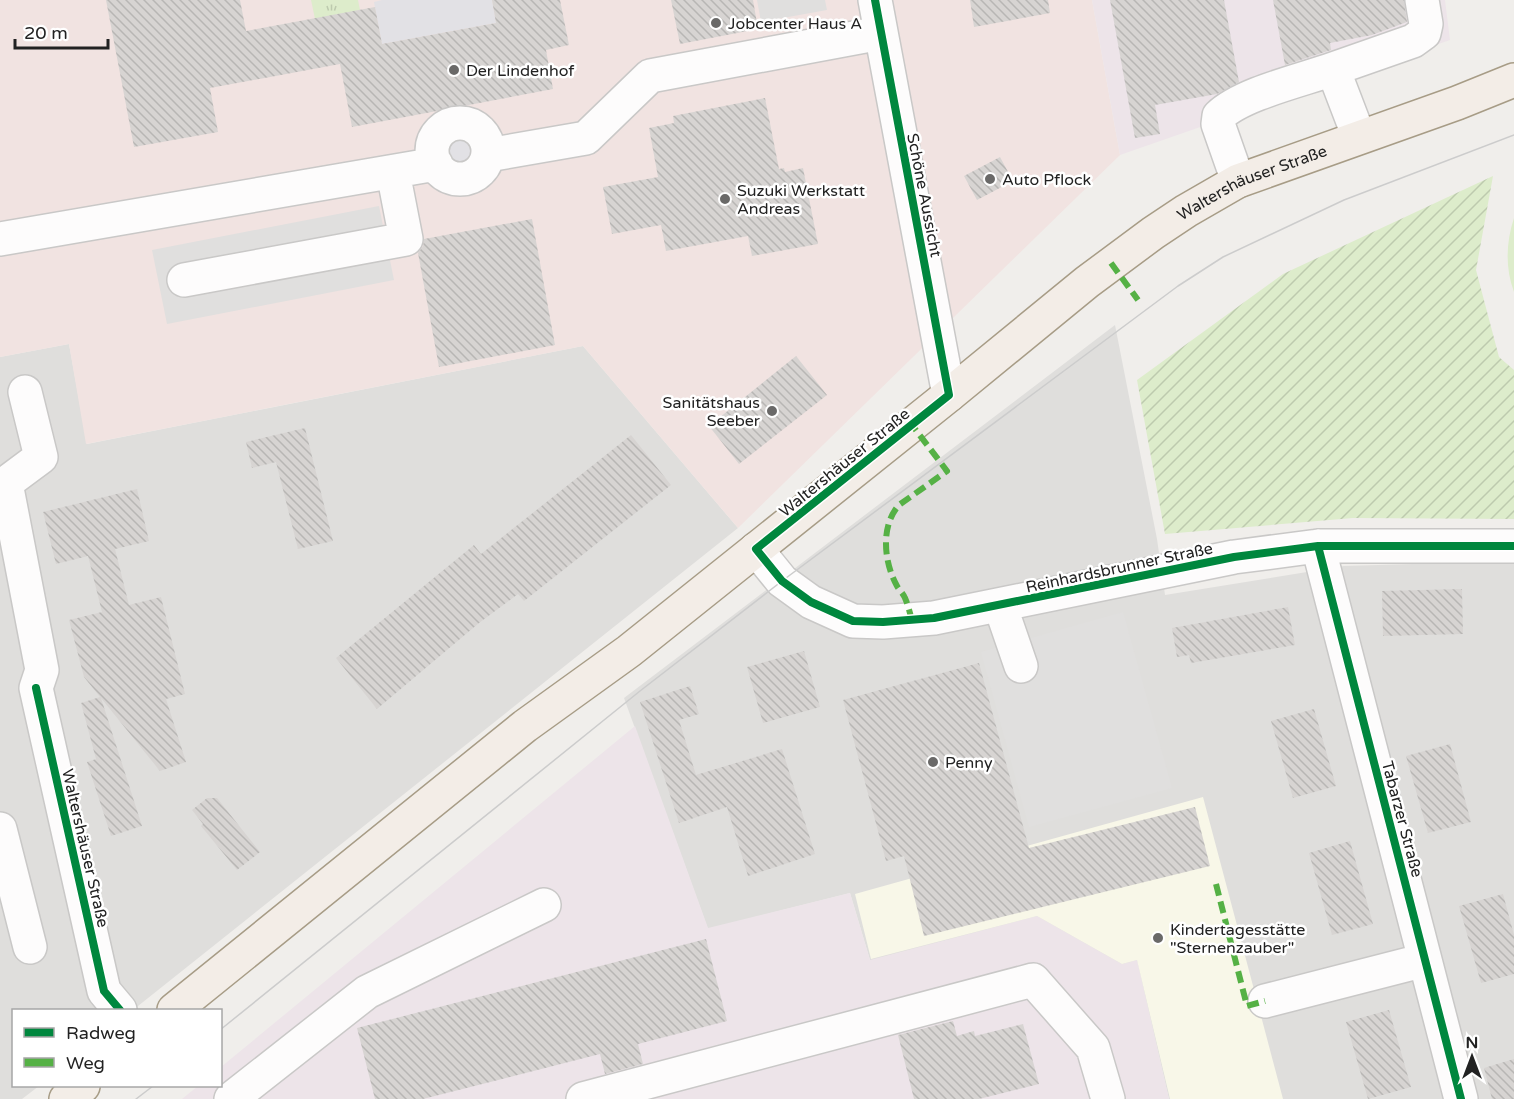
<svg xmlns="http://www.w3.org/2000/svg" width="1514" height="1099" font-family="'Varela Round',sans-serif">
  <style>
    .residential { fill: #dfdedc }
    .commercial { fill: #f1e3e1 }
    .industrial { fill: #ede4e9 }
    .education { fill: #f8f7e8 }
    .grass { fill: url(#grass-tufts) }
    .garden { fill: url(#garden-furrows) }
    .parking { fill: #e0dfde }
    .plaza { fill: #e2e1e5 }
    .building { fill: url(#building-back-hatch) }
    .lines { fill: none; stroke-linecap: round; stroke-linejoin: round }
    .minor-casing { stroke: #c9c8c7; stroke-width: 36 }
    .major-casing { stroke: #a79c86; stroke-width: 36 }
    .minor { stroke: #fdfcfc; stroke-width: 33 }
    .major { stroke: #f3ede7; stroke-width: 33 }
    .tram { stroke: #ccc; stroke-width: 1.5 }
    .quiet { stroke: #55b145; stroke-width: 6; stroke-dasharray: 12 6; stroke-linecap: butt }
    .cycleway-casing { stroke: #fff; stroke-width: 11 }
    .cycleway { stroke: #00873e; stroke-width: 8 }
    .poi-dot { fill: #6a6968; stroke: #fff; stroke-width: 2 }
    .labels { text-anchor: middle; stroke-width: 5; stroke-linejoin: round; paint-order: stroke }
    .poi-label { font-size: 16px; fill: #222; stroke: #fff; text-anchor: start }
    .street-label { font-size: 16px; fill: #222; stroke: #fff }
  </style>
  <defs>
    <pattern id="grass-tufts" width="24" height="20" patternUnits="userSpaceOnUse" patternTransform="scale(1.5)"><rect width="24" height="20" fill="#ddeccb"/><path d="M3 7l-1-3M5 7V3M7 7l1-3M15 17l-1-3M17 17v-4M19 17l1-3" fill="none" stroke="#bdcaae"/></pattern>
    <pattern id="garden-furrows" width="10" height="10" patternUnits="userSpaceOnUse" patternTransform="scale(1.5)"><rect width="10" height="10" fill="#ddeccb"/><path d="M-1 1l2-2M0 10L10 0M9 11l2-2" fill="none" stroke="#bdcaae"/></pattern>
    <pattern id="building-back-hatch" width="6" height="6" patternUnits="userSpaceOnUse" patternTransform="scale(1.5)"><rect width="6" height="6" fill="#d7d4d2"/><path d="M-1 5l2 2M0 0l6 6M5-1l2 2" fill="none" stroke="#b8b6b4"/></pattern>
  </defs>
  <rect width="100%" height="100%" fill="#f0eeeb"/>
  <path class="residential" d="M1115,325L1157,539L1165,595L1344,566L1514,561V1099H1169L1137,961L1122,965L870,960L850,893L708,929L624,698Z
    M69,344L87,444L583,346L738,528L133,1010H14V1086H39L22,1099H0V357Z"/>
  <path class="commercial" d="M0,0H1092L1120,155L738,528L583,346L86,444L69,344L0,357Z"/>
  <path class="industrial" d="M1092,0H1445L1450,40L1120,155Z
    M635,726L708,928L850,893L870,960L1037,916L1122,964L1137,960L1169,1099H182L198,1086H220L221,1067Z"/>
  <path class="education" d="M1203,797L1283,1099H1170L1137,960L1122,964L1037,916L871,959L855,894Z"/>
  <path class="grass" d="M311,0H358L360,10L315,19Z
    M1514,218V292C1505,268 1506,242 1514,218Z"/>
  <path class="garden" d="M1493,176L1476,270L1499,357L1514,370V519L1353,518L1165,534L1137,380L1283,274Z"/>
  <path class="parking" d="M757,0H825L827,10L761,22Z
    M379,206L394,280L167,324L152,250Z
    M1123,612L1172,788L1029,827L981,652Z"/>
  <path class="plaza" d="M382,0H492L496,23L382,44L374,2Z
    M458,138L469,141L473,151L469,161L458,165L449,160L446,155L448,144Z"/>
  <path class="building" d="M106,0H240L246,31L375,7L382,44L496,23L492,0H560L569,45L546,50L553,89L352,127L340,64L210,88L218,132L134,147Z
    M671,0H753L758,29L680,44Z
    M970,0H1048L1050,13L974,27Z
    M1110,0H1224L1239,82L1217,94L1155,105L1160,134L1135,138Z
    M1273,0H1404L1407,22L1372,35L1330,43L1331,50L1285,65Z
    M765,98L779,169L784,168L785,172L803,168L818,244L752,256L748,236L666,251L661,225L612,234L603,187L658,177L649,128L674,123L673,116Z
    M1000,157L1013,181L977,200L964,176Z
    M532,219L555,345L439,367L418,253L423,246L424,239Z
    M796,356L827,395L739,464L709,426Z
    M305,428L333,541L298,549L276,462L252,468L246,442Z
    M631,435L671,485L524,601L518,594L479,623L377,709L336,658L474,545L481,554Z
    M137,489L149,541L115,549L129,605L161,597L185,694L166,699L186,762L160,771L101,698L142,826L111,836L87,762L96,759L81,703L100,697L84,677L69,620L102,612L88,556L56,564L43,512Z
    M1462,589L1463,634L1383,636L1382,591Z
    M1288,607L1295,645L1191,663L1189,655L1177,657L1172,628Z
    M804,651L820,707L763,723L747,667Z
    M979,663L1029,848L1195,807L1210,866L924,936L904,856L886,861L843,700Z
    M690,686L699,714L679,720L696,775L782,749L815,854L748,876L727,807L679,823L640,702Z
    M1314,709L1336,786L1293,798L1271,721Z
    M1450,744L1471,822L1428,833L1406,756Z
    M207,798H217L260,852L237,870L201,826L203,824L192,810Z
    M1350,841L1373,924L1332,935L1309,853Z
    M1503,894L1514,935V974L1481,983L1459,906Z
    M706,939L727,1021L638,1044L643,1064L605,1074L600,1054L423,1099H375L357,1028Z
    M1389,1010L1411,1087L1368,1099L1346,1022Z
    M953,1021L957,1036L974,1031L975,1036L1023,1024L1039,1084L979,1099H914L898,1035Z
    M1514,1059V1099H1492L1484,1068Z"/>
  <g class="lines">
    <g class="minor-casing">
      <path id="minor" d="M875,0L949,395
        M1333,69L1413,41L1424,33L1426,24L1422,0
        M432 151a28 28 0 1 1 56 0a28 28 0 1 1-56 0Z
        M488,155L586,138L650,76L881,33
        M1238,181L1218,124L1219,116C1241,94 1302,80 1333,69L1359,137
        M0,239L436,164
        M184,280L406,239L393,172
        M25,392L41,457L6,483L42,670L36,688L104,991L120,1010
        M1318,546L1461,1099
        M756,549L782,581L811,602L853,621L883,622L934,618L1234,557L1318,546H1514
        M1000,605L1021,666
        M0,829L30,947
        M1265,1001L1425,960
        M231,1099L367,992L544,905
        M583,1099L1033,980L1093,1048L1108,1099"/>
    </g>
    <g class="major-casing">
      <g id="major">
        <path id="s1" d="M174,1010L525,726L629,651L949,395L1087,282L1153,233L1186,211L1238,181L1457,103L1514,80"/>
        <path d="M66,1099L83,1086"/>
      </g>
    </g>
    <use href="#minor" class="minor"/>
    <use href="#major" class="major"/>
    <path class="tram" d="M220,1030L640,691L782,581L1178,286L1223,257L1344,200L1514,135
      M136,1099L153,1086"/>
    <path class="quiet" d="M1111,263L1138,300
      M912,621C910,613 908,605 905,598C903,593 899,590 897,586C884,563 880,526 899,505L947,471L912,425
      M1216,884L1247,1006L1265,1001"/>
    <g class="cycleway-casing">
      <path id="cycleway" d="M875,0L949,395L756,549L782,581L811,602L853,621L883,622L934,618L1234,557L1318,546H1514
        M1318,546L1461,1099
        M36,688L104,991L120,1010"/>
    </g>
    <use href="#cycleway" class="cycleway"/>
  </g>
  <g class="poi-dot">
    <circle cx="716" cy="23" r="6"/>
    <circle cx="454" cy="70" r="6"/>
    <circle cx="990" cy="179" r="6"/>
    <circle cx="725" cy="199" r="6"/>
    <circle cx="772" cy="411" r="6"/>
    <circle cx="933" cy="762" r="6"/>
    <circle cx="1158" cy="938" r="6"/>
  </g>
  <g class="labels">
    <g class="poi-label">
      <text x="728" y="29">Jobcenter Haus A</text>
      <text x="466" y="76">Der Lindenhof</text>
      <text x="1002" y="185">Auto Pflock</text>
      <text x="737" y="196">Suzuki Werkstatt<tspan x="737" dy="18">Andreas</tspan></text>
      <text x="760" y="408" text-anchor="end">Sanitätshaus<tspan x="760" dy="18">Seeber</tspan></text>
      <text x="945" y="768">Penny</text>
      <text x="1170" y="935">Kindertagesstätte<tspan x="1170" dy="18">"Sternenzauber"</tspan></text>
    </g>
    <g class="street-label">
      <text dy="6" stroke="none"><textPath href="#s1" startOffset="1362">Waltershäuser Straße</textPath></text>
      <text transform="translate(925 195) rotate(79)" y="6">Schöne Aussicht</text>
      <text transform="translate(844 462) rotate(-39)" y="6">Waltershäuser Straße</text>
      <text transform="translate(1119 567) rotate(-12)" y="6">Reinhardsbrunner Straße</text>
      <text transform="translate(1403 819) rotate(75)" y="6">Tabarzer Straße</text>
      <text transform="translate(86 848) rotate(77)" y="6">Waltershäuser Straße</text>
    </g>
  </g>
  <rect x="12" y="1009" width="210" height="78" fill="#ffffff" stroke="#a7a7a7" stroke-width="1.5"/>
  <rect x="24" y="1028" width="30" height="9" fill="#00873e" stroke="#a7a7a7" stroke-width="1.5"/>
  <text x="66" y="1039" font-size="18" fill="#222222">Radweg</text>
  <rect x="24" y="1058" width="30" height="9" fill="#55b145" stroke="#a7a7a7" stroke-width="1.5"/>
  <text x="66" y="1069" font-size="18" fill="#222222">Weg</text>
  <g transform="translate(1472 1057)" stroke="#ffffff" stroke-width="4.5" paint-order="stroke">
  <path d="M0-4.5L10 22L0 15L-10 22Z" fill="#222222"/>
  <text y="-9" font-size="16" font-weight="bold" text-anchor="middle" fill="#222222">N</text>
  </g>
  <path d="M15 39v9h93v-9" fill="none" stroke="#222222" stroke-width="3"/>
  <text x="24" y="39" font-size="18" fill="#222222" stroke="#ffffff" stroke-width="4.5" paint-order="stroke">20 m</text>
</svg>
